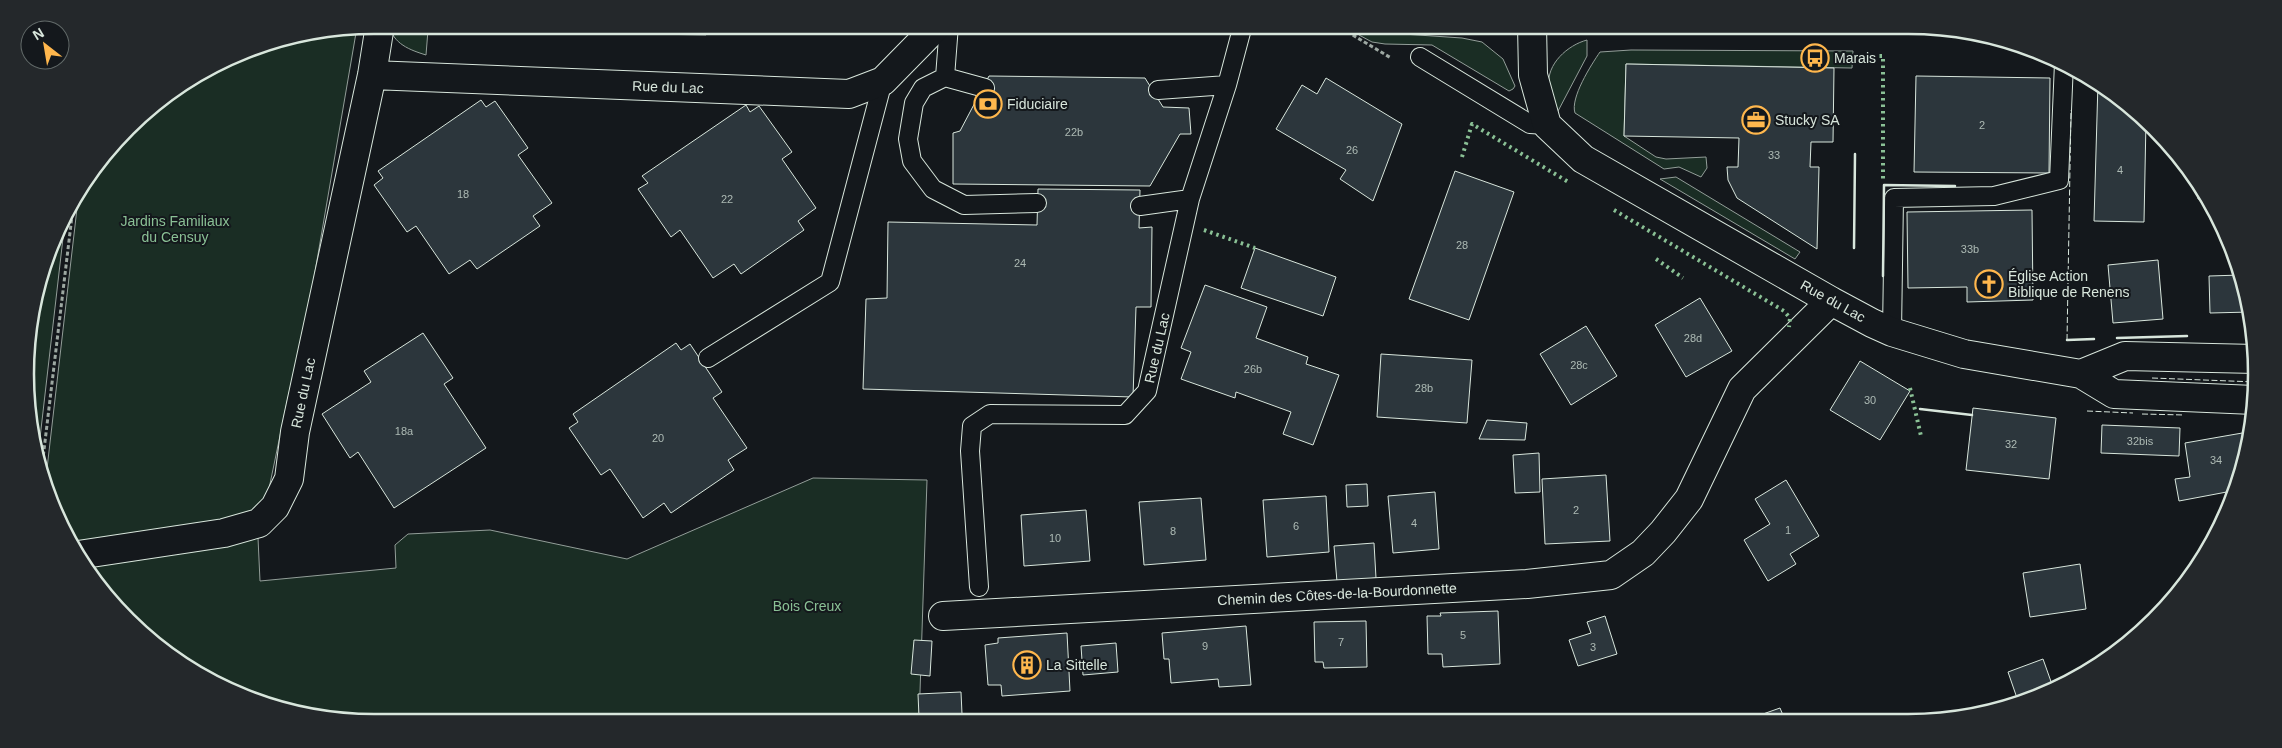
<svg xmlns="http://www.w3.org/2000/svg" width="2282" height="748" font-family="Helvetica,sans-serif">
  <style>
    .green { fill: #1a2d24; stroke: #939e99 }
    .building { fill: #2c363c; stroke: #d8e6dc }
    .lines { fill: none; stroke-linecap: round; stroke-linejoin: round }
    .service-casing { stroke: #d8e6dc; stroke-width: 20 }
    .minor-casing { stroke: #d8e6dc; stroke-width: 30 }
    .path { stroke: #9da8a2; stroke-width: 3; stroke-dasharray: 4 2.5; stroke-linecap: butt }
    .service { stroke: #14181c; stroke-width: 18 }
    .minor { stroke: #14181c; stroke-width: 28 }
    .hedge { stroke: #8ac095; stroke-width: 4; stroke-dasharray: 2.5 4; stroke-linecap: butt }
    .fence { stroke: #d8e6dc; stroke-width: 1; stroke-dasharray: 6 2.5; stroke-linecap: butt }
    .wall { stroke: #d8e6dc; stroke-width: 2.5 }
    .labels { text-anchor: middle; stroke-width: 4; stroke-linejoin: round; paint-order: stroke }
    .number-label { font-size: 11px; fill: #adbab4 }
    .poi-label { font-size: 14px; fill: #d8e6dc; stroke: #14181c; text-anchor: start }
    .street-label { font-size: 14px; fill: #d8e6dc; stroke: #14181c }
    .park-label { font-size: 14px; fill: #8ac095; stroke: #14181c }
    .rim { fill: none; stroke: #d8e6dc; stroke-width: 2.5 }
  </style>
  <rect width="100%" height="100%" fill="#14181c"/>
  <path class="green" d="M389,25H706V35L428,30L426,55C410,50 393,44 389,25Z
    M357,27L309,307L287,402L266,503L236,520L72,546L61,529L45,486L79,191L97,161L144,112L241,51L306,32Z
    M1359,31L1462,38L1482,42L1503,59L1515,86L1513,89L1509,91L1432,45L1385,44L1372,42L1359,35Z
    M1587,40V56L1557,113C1555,104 1550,95 1549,86C1546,64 1568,45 1587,40Z
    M1631,50L1853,51L1852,68L1626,64L1624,136L1656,157L1666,159L1706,157L1707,168L1701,177L1679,167L1664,169L1575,113C1570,98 1591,65 1600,52Z
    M1676,177L1800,252L1795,259L1660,179Z
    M66,212L37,464L26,397L28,329L61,219Z
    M813,478L927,480L919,722L374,723L306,716L241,697L180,664L97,586L83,565L157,555L258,538L260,581L396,568L395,545L408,534L490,530L627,559Z"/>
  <path class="building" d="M1626,64L1834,68L1833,142H1811L1810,167H1819L1817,249L1737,198L1728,180L1727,167H1738L1739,138L1624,136Z
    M989,76L1145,78L1163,107L1189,108L1191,134H1180L1150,186L953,184V133L960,131Z
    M1916,76L2050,78L2049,173L1914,172Z
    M1326,78L1402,124L1373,201L1340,179L1346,170L1276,129L1302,85L1317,94Z
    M2098,82L2146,120L2144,222L2094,221Z
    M481,100L486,107L495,101L528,148L518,155L552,203L533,216L540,226L477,269L470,260L449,274L416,226L407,232L374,185L383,178L378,171Z
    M746,105L750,112L759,106L792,152L782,159L816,208L798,221L804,230L741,274L734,264L713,278L680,230L671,237L638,189L648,183L642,176Z
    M1455,171L1514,192L1469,320L1409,299Z
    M2198,179V180L2208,199H2198Z
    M1038,189L1140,190L1139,228L1152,227L1151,307H1136L1133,397L863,389L866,299L887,298L888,222L1037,225Z
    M2032,210L2033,300L1967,302V287L1908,288L1907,212Z
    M1255,248L1336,277L1323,316L1241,288Z
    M2158,260L2163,319L2113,323L2108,265Z
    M2241,275L2251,312L2210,313L2209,276Z
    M1205,285L1267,307L1256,338L1308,357L1306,364L1339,375L1313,445L1283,434L1291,412L1236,392L1235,398L1181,379L1191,352L1181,348Z
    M1700,298L1732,351L1686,377L1655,325Z
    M1586,326L1617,376L1571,405L1540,354Z
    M423,333L453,378L444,384L486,448L394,508L358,452L350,458L322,414L371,382L364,371Z
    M676,343L681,350L690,344L722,392L713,398L747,448L728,460L734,470L671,513L664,503L643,518L610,469L601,475L569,428L578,422L573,414Z
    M1381,354L1472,360L1467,423L1377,417Z
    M1860,361L1910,391L1880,440L1830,410Z
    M1973,408L2056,418L2049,479L1966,470Z
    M1487,420L1527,423L1525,440L1479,439Z
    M2102,425L2180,428L2179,456L2101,453Z
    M2248,432L2250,444L2232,491L2179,501L2175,479L2190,477L2185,443Z
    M1539,453L1540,492L1515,493L1513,455Z
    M1606,475L1610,541L1545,544L1542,479Z
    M1786,480L1819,536L1790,554L1796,564L1768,581L1744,540L1770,524L1755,499Z
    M1367,484L1368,506L1347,507L1346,485Z
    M1435,492L1439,549L1393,553L1388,496Z
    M1326,496L1329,552L1267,557L1263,500Z
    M1201,498L1206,560L1144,565L1139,502Z
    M1086,510L1090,561L1024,566L1021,515Z
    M1374,543L1376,578L1337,582L1334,546Z
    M2080,564L2086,609L2030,617L2023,573Z
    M1498,611L1500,664L1443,667L1442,654H1428L1427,616H1441L1440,613Z
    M1605,616L1617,654L1578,666L1569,640L1591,633L1587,622Z
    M1366,621L1367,667L1324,668L1323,662H1315L1314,622Z
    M1246,626L1251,685L1219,687L1218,679L1171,683L1169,659H1164L1162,633Z
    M1067,633L1070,691L1002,696L1001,685H988L985,645L998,643V638Z
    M914,640L932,641L930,676L911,674Z
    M1116,643L1118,672L1083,675L1081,646Z
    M2043,659L2054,690L2018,701L2008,672Z
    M961,692L962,714L919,717L918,694Z
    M1780,708L1785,720H1746Z"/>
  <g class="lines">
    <g class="service-casing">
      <path id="service" d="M949,25L945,77L985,88
        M1420,57L1530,124L1547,125
        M945,77L923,88L914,103L908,139L912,161L933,189L964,205L1037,203
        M1158,90L1227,85
        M1140,206L1190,199
        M1892,332L1894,198L1994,196L2059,180L2064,63
        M708,358L830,282L883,81
        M979,587L970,451L972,426L990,414L1125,415L1147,391L1190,199L1227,85L1243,25"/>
    </g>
    <g class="minor-casing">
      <path id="minor" d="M1532,25L1533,75L1547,125L1583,159L1831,301L1872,323L1892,332L1964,354L2081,374L2114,394L2254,400
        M372,75L849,94L883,81L938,25
        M2081,374L2125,356L2256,359
        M78,555L224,533L259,523L275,507L289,479L295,432L372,75L380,25
        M943,616L1527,584L1611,575L1643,553L1663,532L1689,499L1742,389L1831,301"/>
    </g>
    <path class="path" d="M1336,25L1391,58
      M41,475L74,199"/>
    <use href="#service" class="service"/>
    <use href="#minor" class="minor"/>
    <path class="hedge" d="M1860,56H1883V181
      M1462,157L1472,124L1570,183
      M1614,210L1784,311L1790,318L1789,327
      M1204,230L1255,248
      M1656,259L1683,278
      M1910,388L1921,436"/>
    <path class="fence" d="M2067,340L2071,110
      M2152,378L2256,382
      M2087,411L2133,413
      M2142,414L2184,415"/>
    <path class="wall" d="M1854,248L1855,154
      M1883,276L1884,185L1955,186
      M2117,338L2187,336
      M2067,340L2094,339
      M1920,409L1972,415"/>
  </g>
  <defs>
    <g id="bus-ring" transform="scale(1.4375)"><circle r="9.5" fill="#14181c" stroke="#ffb74d" stroke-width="1.5"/><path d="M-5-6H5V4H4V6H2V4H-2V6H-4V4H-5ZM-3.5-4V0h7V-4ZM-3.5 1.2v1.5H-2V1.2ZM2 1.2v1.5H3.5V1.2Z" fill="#ffb74d"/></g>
    <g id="bank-ring" transform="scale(1.4375)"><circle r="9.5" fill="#14181c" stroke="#ffb74d" stroke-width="1.5"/><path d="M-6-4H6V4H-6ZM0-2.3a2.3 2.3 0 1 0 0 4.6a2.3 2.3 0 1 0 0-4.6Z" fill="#ffb74d"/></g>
    <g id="office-ring" transform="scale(1.4375)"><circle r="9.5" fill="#14181c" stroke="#ffb74d" stroke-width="1.5"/><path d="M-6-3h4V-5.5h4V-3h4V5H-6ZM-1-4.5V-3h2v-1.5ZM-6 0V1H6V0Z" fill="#ffb74d"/></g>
    <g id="church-ring" transform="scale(1.4375)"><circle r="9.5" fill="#14181c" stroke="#ffb74d" stroke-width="1.5"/><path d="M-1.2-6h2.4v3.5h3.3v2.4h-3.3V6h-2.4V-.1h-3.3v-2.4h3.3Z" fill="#ffb74d"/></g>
    <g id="building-ring" transform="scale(1.4375)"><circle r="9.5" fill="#14181c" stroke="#ffb74d" stroke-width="1.5"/><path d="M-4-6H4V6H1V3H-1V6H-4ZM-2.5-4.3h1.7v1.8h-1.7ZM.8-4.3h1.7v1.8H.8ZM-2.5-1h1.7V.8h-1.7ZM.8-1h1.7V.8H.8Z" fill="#ffb74d"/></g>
  </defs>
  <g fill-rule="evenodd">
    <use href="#bus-ring" x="1815" y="58"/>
    <use href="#bank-ring" x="988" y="104"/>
    <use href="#office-ring" x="1756" y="120"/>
    <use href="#church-ring" x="1989" y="284"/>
    <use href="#building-ring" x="1027" y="665"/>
  </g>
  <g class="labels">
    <g class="number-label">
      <text x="1982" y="129">2</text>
      <text x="1074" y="136">22b</text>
      <text x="1352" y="154">26</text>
      <text x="1774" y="159">33</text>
      <text x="2120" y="174">4</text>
      <text x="463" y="198">18</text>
      <text x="727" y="203">22</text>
      <text x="1462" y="249">28</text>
      <text x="1970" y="253">33b</text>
      <text x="1020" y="267">24</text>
      <text x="1693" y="342">28d</text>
      <text x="1579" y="369">28c</text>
      <text x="1253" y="373">26b</text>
      <text x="1424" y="392">28b</text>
      <text x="1870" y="404">30</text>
      <text x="404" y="435">18a</text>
      <text x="658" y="442">20</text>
      <text x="2140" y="445">32bis</text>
      <text x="2011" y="448">32</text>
      <text x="2216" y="464">34</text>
      <text x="1576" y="514">2</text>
      <text x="1414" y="527">4</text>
      <text x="1296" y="530">6</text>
      <text x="1788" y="534">1</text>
      <text x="1173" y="535">8</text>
      <text x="1055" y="542">10</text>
      <text x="1463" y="639">5</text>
      <text x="1341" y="646">7</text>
      <text x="1205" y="650">9</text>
      <text x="1593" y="651">3</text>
    </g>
    <g class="poi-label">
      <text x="1834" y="63">Marais</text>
      <text x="1007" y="109">Fiduciaire</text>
      <text x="1775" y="125">Stucky SA</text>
      <text x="2008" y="281">Église Action<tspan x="2008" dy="16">Biblique de Renens</tspan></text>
      <text x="1046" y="670">La Sittelle</text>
    </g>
    <g class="street-label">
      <text transform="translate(668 87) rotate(2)" y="5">Rue du Lac</text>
      <text transform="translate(1833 301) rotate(29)" y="5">Rue du Lac</text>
      <text transform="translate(1157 348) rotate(-77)" y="5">Rue du Lac</text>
      <text transform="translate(303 393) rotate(-78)" y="5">Rue du Lac</text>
      <text transform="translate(1337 594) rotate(-3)" y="5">Chemin des Côtes-de-la-Bourdonnette</text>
    </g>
    <g class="park-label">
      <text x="175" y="226">Jardins Familiaux<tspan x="175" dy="16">du Censuy</tspan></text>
      <text x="807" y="611">Bois Creux</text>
    </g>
  </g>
  <path d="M0 0H2282V748H0ZM374 34H1908A340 340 0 0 1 2248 374V374A340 340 0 0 1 1908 714H374A340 340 0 0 1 34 374V374A340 340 0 0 1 374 34Z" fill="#24282b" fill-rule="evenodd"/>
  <path class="rim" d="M374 34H1908A340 340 0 0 1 2248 374V374A340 340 0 0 1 1908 714H374A340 340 0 0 1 34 374V374A340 340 0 0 1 374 34Z"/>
  <g transform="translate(45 45) rotate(329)"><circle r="24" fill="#14181c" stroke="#626a69"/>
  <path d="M0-4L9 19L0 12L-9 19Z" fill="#ffb74d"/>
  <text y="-8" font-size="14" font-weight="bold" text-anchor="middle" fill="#d8e6dc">N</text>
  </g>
</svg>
